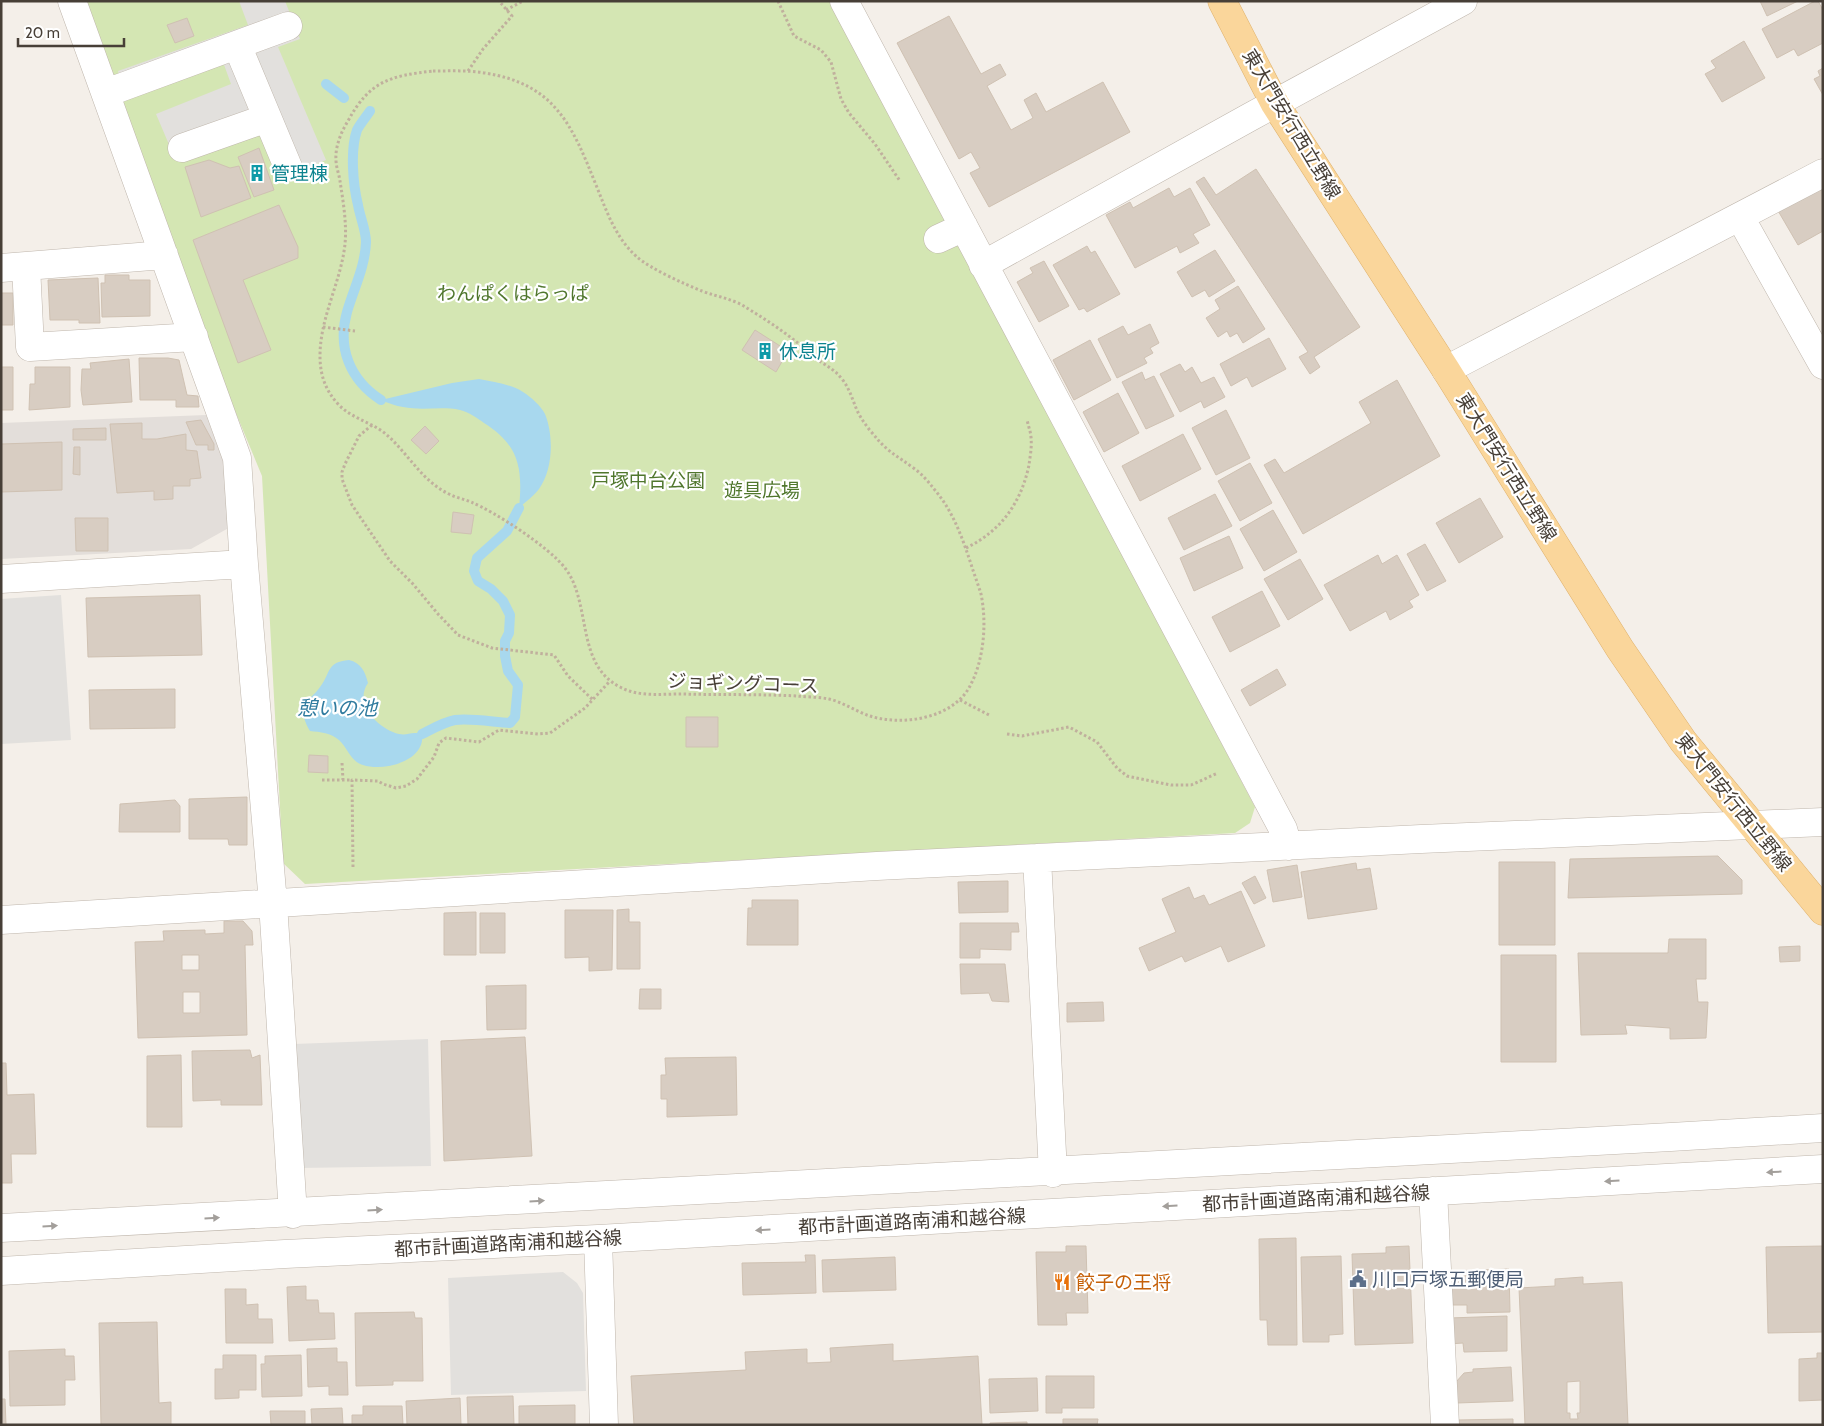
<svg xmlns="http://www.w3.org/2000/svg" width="1824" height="1426" font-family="Cabin,'Noto Sans JP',sans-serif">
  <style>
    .industrial { fill: #e3deda }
    .green { fill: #d4e6b3 }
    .parking { fill: #e2e0dd }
    .water { fill: #a8d8ee }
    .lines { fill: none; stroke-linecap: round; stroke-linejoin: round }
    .stream { stroke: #a8d8ee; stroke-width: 10 }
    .building { fill: #d8cdc2; stroke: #cfc1b2; fill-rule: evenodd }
    .minor-casing { stroke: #bfb6ac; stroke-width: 29 }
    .major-casing { stroke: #dfb16b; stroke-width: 29 }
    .path { stroke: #c0b09d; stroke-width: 3; stroke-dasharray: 2.5 2.5; stroke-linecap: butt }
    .minor { stroke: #fff; stroke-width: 28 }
    .major { stroke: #fad69b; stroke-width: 28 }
    .oneway { fill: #a39f9b }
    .labels { text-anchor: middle; stroke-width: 4.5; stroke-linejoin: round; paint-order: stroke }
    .street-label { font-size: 19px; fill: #473f37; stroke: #fff }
    .culture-label { font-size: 19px; fill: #0d838f; stroke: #fff; text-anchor: start }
    .park-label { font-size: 19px; fill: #50772d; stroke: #fff }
    .service-label { font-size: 19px; fill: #4e5e75; stroke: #fff; text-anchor: start }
    .food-label { font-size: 19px; fill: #c56008; stroke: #fff; text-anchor: start }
    .water-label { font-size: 20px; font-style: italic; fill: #307b9f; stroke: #fff }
  </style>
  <rect width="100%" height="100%" fill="#f4efe9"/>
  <path class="industrial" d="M206,415L234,491V525L191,549L1,559V423Z"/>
  <path class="green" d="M85,1H831L1255,807L1250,823L1235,833L305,884L283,863L262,476L223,382Z"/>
  <path class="parking" d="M239,1H285L300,39L278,47L326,160L280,178L260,133L176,161L156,114L231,84L223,62L127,97L118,71L248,25Z
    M61,595L71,740L1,744V599Z
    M428,1039L431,1166L299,1168L294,1044Z
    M563,1272L577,1283L583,1293L586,1391L451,1395L448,1278Z"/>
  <path class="water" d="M479,379C494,382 510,384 523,392C531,397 541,406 545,414C554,436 553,470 539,489C534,496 525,502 519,508C523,468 519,445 484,423C477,418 469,412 460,410C442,406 422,411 403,407C396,406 388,403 381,400L452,383Z
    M349,660C361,663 365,671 368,683C353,704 379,729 399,734C408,736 410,731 422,734C426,761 384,772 363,765C351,762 347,747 339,740C331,733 320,732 310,731C306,724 302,716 304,709C306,699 315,695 320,687C331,673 326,662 349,660Z"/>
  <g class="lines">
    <path class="stream" d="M326,84L344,98
      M370,111C366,117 360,124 357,130C350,150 353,185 358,205C360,217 366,230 366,242C365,267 354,288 347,312C337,348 350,380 381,400
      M422,734C432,729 444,722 455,720C471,718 493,722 510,723L515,717L518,685L508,671L505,656V641L509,633L510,615L503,601L491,589L478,581L474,571L477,558L507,531L519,508"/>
  </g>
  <path class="building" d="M1760,1H1798L1767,16Z
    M1815,1H1818L1823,10V43L1798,56L1794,49L1777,58L1762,29Z
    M949,16L981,74L1000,64L1006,75L987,86L1011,130L1033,118L1024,100L1036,93L1046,112L1103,82L1130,132L989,207L970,173L980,168L971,152L959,159L897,43Z
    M187,18L194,36L175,43L167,25Z
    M1744,41L1765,78L1722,102L1705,74L1716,68L1711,61Z
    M1823,68V95L1814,79L1820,76L1818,71Z
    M259,148L274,190L254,197L238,157Z
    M209,160L230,168L239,166L251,198L201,217L185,167Z
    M1256,169L1360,327L1314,357L1320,367L1310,374L1299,357L1308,352L1196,182L1204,177L1216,195Z
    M1819,185L1823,192V231L1798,245L1777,209Z
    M1169,188L1174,197L1190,188L1210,225L1193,234L1199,243L1180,253L1177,246L1135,268L1106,215L1130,202L1133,208Z
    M279,205L298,247V258L243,280L271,350L238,363L193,240Z
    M1087,246L1091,253L1095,251L1120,294L1087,312L1084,308L1079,310L1053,265Z
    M1215,250L1235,281L1209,297L1205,290L1192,297L1177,272Z
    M1044,261L1069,306L1039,322L1017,282L1033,273L1030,268Z
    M105,275H129V280H150V316L102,317L101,283H105Z
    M98,278L100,323H79V320H50L48,280Z
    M1238,286L1265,329L1243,343L1237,333L1230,337L1227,331L1218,337L1206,318L1220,309L1215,300Z
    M1,293H13V325H1Z
    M1150,324L1159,343L1150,348L1153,353L1144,358L1147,363L1117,378L1098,339L1123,326L1128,335Z
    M755,330L788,351L776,372L742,350Z
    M1269,338L1286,369L1252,387L1247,377L1231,386L1220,364Z
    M1090,340L1111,380L1074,400L1053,360Z
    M139,358H168L179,360L187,395L198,396L199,407H176V400H140Z
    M129,359L132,402L83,405L81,390L82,369H91L90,363Z
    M1180,364L1185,372L1192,367L1201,383L1214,377L1225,397L1204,408L1201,401L1180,412L1160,374Z
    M1,367H13V410H1Z
    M35,367H70V407L29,410L30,384H35Z
    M1142,372L1145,380L1154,376L1174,416L1146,429L1122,382Z
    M1397,380L1440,456L1303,534L1264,465L1275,459L1284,473L1371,423L1359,402Z
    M1118,393L1139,433L1104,452L1083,412Z
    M1226,410L1250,458L1216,475L1192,428Z
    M201,420L214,444V450H208V445H196L186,422Z
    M142,423V439H157L186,434V450L197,451L201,478L190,479V486H173V499L154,500V491L117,493L110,424Z
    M425,426L439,441L426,454L411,440Z
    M106,428V440H73V429Z
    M1183,434L1201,469L1140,501L1122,466Z
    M62,442V490L1,492V444Z
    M74,447H80V475L73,474Z
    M1250,463L1272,503L1240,521L1218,481Z
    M1215,494L1232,526L1184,550L1168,518Z
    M1480,498L1503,537L1459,563L1436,523Z
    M1273,510L1297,552L1264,571L1240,529Z
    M453,512L474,515L471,534L451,532Z
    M75,518H108V551H76Z
    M1229,536L1243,568L1194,591L1180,558Z
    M1425,544L1446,581L1427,591L1407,554Z
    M1378,555L1382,564L1397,555L1419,595L1409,601L1413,607L1390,620L1386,611L1350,631L1324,585Z
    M1300,559L1323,599L1288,620L1264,579Z
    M1262,591L1280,626L1230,652L1212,617Z
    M200,595L202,655L88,657L86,598Z
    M1277,669L1286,685L1250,706L1241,690Z
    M175,689V728L90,729L89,690Z
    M686,717H718V747H686Z
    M309,755L328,756V773L308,772Z
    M247,797V845H229L228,839H189V799Z
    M175,800L180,806V832H119L120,804Z
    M1718,856L1742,880V894L1568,898L1570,859Z
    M1499,862H1555V945H1499Z
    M1356,863L1357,870L1370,868L1377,909L1308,919L1301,872Z
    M1297,865L1302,897L1273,902L1267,870Z
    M1255,876L1266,898L1254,904L1242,883Z
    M1008,881V912L959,913L958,882Z
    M1189,887L1194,899L1204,895L1209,905L1241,891L1265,946L1228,962L1221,946L1185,962L1182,956L1149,971L1139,948L1176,932L1162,899Z
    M752,900H798V945H747L748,908H752Z
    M629,909V922H640V969H617V910Z
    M565,910H613L612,970L589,971V957L565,958Z
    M476,912V955H444V913Z
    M480,913H505V953H480Z
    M224,921H243L252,931L253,945H245L247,1035L138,1038L135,942L164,941L163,931L205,930V934L224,933ZM182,955H199V970H182ZM183,992H200V1013H183Z
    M960,923H1018L1019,932H1011V950L980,949V958H960Z
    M1669,939H1706V979H1696L1698,1002H1708L1706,1038L1670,1039V1028L1625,1025L1627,1034L1581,1035L1578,953H1668Z
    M1800,946V961L1780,962L1779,947Z
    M1501,955H1556V1062H1501Z
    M960,964H1005L1009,1002L992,1001L989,993L961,994Z
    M526,985V1029L487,1030L486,986Z
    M640,989H661V1009H639Z
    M1103,1002L1104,1021L1067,1022V1003Z
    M525,1037L532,1156L444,1161L441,1041Z
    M250,1050L252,1058L260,1055L262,1105H221V1100L193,1101L192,1051Z
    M181,1055L182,1127H147V1056Z
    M736,1057L737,1115L667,1117V1099H661V1075H666L665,1058Z
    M1,1063H6L7,1095L34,1094L36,1154H11L12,1183H1Z
    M1296,1238L1297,1345H1268L1267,1320H1260L1259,1239Z
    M1066,1246H1086L1088,1313H1066L1067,1325H1038L1036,1252H1066Z
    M1409,1246L1413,1343L1355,1345L1352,1254L1386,1253V1247Z
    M1823,1246V1332L1768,1333L1766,1247Z
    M805,1255H815L816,1293L743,1295L742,1263L806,1262Z
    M1341,1256L1343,1334L1329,1335V1342H1303L1301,1257Z
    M895,1257L896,1290L823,1292L822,1260Z
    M1509,1269L1510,1312L1467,1313V1305H1453L1451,1271Z
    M1583,1277V1284L1622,1282L1628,1425H1525L1519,1288L1555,1286V1279ZM1580,1381V1413H1577L1578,1419H1570V1413H1567V1382Z
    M306,1286V1300H318L319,1313H334L335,1339L289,1341L287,1287Z
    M225,1289H246V1305L258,1304V1319H272L273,1343H226Z
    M414,1312L415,1318H422L423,1381H393V1385L356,1386L355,1313Z
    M1507,1316V1351L1464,1352L1463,1343L1449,1344V1318Z
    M157,1322L159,1403L171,1402V1425H101L99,1323Z
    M893,1344V1361L978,1356L982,1425H634L631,1376L746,1370L745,1352L807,1349V1363L831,1362L830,1348Z
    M337,1348V1362H347L348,1395H329V1386L308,1387L307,1349Z
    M65,1349V1356H74L75,1380H65V1405L10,1406L9,1351Z
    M1817,1353H1823V1400L1799,1401V1359L1817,1358Z
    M223,1355H256V1390H239V1398L215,1399V1369H223Z
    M301,1355L302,1396L262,1397L261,1364H265V1356Z
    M1511,1367L1513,1401L1457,1403L1456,1382L1464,1373L1473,1372V1369Z
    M1046,1376H1094V1408H1062V1413H1046Z
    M1037,1378L1038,1411L990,1413L989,1379Z
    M513,1396L514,1425H468L467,1397Z
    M460,1398L461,1425H407L406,1401Z
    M1,1399H5L6,1425H1Z
    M575,1405V1425H519V1406Z
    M363,1406H402L403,1425H352V1415H363Z
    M342,1408L343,1425H312L311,1409Z
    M270,1411H305V1425H271Z
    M1063,1419H1098L1097,1425H1063Z
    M1513,1419V1425H1457V1420Z
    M1027,1422V1425H990V1423Z"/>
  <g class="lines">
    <g class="minor-casing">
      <path id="minor" d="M72,1L237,458L244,564L273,903L293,1214
        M844,1L1283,829L1288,846
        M237,45L288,167
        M106,93L288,26
        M182,148L267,118
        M1740,217L1823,365
        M938,239L964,227
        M983,265L1250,117L1463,1
        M26,266L30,347L194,337
        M1,268L164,255
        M1446,370L1823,173
        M1,579L244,564
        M1037,858L1053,1173
        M1,920L877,866L1421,839L1823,822
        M1433,1191L1445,1425
        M1,1228C609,1199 1216,1164 1823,1128
        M598,1239L604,1425
        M1,1271L285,1254L598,1239L1823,1169"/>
    </g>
    <g class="major-casing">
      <path id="major" d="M1222,1L1275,104L1446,370L1620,649L1683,741L1823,911"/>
    </g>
    <path class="path" d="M778,1L794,36L821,50L831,62L841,99L849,113L875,144L900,181
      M506,10L523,1
      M433,71C450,71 468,70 485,73C555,84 572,125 596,185C607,212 615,237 637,257C651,269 684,284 702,291C720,298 733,298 750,310C765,319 780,329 794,340C802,346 809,354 818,360C827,366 835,370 842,379C852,392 853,404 860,416C865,425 873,434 879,441C891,454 899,457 912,467C921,473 928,481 934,489C953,511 962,537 971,564C974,574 978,584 981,594C987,623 984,660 970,686C953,719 900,727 867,715C854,710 842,702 829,699C819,697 807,697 797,696C759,694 720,695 682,694C661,694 638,697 620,687C575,664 592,603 565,568C549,547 495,512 471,502C464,499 457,498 451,495C420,481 407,450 382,431C367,421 350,417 338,404C325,390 320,374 320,356C320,317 341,282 345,244C347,223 343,201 340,181C339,174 336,167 336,160C335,147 341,132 348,121C370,80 391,76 433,71Z
      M468,71L483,49L512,16L499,1
      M323,327L355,331
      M372,425L359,436L345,464L342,472V479L352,505L390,561L413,584L438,614L458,635L492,648L554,655L568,676L593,700
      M966,548C1001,531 1021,503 1029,465C1030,457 1032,447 1031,438C1031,432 1028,426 1027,419
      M960,700L991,716
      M1007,734L1022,736L1069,727L1097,742L1117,768L1127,776L1171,785H1191L1218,773
      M342,763L343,780
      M322,780H352
      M353,867L352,780L378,781L383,784L396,788L406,786L417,779L434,757L439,743L446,738L479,742L499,730L538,734L550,733L585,708L610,681"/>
    <use href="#minor" class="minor"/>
    <use href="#major" class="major"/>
  </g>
  <defs><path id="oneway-solid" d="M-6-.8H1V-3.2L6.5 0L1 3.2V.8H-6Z" transform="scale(1.25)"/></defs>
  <g class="oneway">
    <use href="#oneway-solid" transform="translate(1774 1172) rotate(177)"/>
    <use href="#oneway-solid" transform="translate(1612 1181) rotate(177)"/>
    <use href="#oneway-solid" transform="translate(537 1201) rotate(-3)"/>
    <use href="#oneway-solid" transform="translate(1170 1206) rotate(177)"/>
    <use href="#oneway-solid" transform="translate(375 1210) rotate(-3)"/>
    <use href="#oneway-solid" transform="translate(212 1218) rotate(-3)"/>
    <use href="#oneway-solid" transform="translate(50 1226) rotate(-3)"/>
    <use href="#oneway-solid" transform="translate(763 1230) rotate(177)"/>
  </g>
  <defs>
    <g id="building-bare" transform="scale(1.35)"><path d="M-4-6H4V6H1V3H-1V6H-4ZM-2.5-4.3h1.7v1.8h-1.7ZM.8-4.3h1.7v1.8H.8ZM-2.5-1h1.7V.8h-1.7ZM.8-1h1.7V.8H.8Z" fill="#0f9aa8" stroke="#fff" stroke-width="2.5" paint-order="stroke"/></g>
    <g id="civic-bare" transform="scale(1.35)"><path d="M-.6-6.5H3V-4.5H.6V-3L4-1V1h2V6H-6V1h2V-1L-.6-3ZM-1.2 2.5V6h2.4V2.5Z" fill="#5c6f8a" stroke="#fff" stroke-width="2.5" paint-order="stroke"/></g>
    <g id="restaurant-bare" transform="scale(1.35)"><path d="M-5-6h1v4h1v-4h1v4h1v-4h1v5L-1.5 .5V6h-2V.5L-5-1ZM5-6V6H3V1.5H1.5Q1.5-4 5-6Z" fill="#e8710a" stroke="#fff" stroke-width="2.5" paint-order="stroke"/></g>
  </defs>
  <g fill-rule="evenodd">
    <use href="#building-bare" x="257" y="173"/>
    <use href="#building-bare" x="765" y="351"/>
    <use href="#civic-bare" x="1358" y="1279"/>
    <use href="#restaurant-bare" x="1062" y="1282"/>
  </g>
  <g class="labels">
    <g class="street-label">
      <text transform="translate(1292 124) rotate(59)" y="7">東大門安行西立野線</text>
      <text transform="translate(1507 467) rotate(58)" y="7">東大門安行西立野線</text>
      <text transform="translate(743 683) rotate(2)" y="7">ジョギングコース</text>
      <text transform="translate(1734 802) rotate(51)" y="7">東大門安行西立野線</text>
      <text transform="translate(1316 1198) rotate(-3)" y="7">都市計画道路南浦和越谷線</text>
      <text transform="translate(912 1221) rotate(-3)" y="7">都市計画道路南浦和越谷線</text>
      <text transform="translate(508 1243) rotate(-3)" y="7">都市計画道路南浦和越谷線</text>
    </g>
    <g class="culture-label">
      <text x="271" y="180">管理棟</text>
      <text x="779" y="358">休息所</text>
    </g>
    <g class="park-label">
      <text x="513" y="300">わんぱくはらっぱ</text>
      <text x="648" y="487">戸塚中台公園</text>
      <text x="762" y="497">遊具広場</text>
    </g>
    <g class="service-label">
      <text x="1372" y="1286">川口戸塚五郵便局</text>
    </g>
    <g class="food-label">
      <text x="1076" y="1289">餃子の王将</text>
    </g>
    <g class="water-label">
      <text x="337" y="715">憩いの池</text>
    </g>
  </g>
  <rect width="1824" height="1426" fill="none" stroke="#473f37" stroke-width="5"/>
  <path d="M18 38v8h106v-8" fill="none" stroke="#473f37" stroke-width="2.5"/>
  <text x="25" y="38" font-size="15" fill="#473f37" stroke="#ffffff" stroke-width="4" paint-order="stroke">20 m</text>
</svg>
